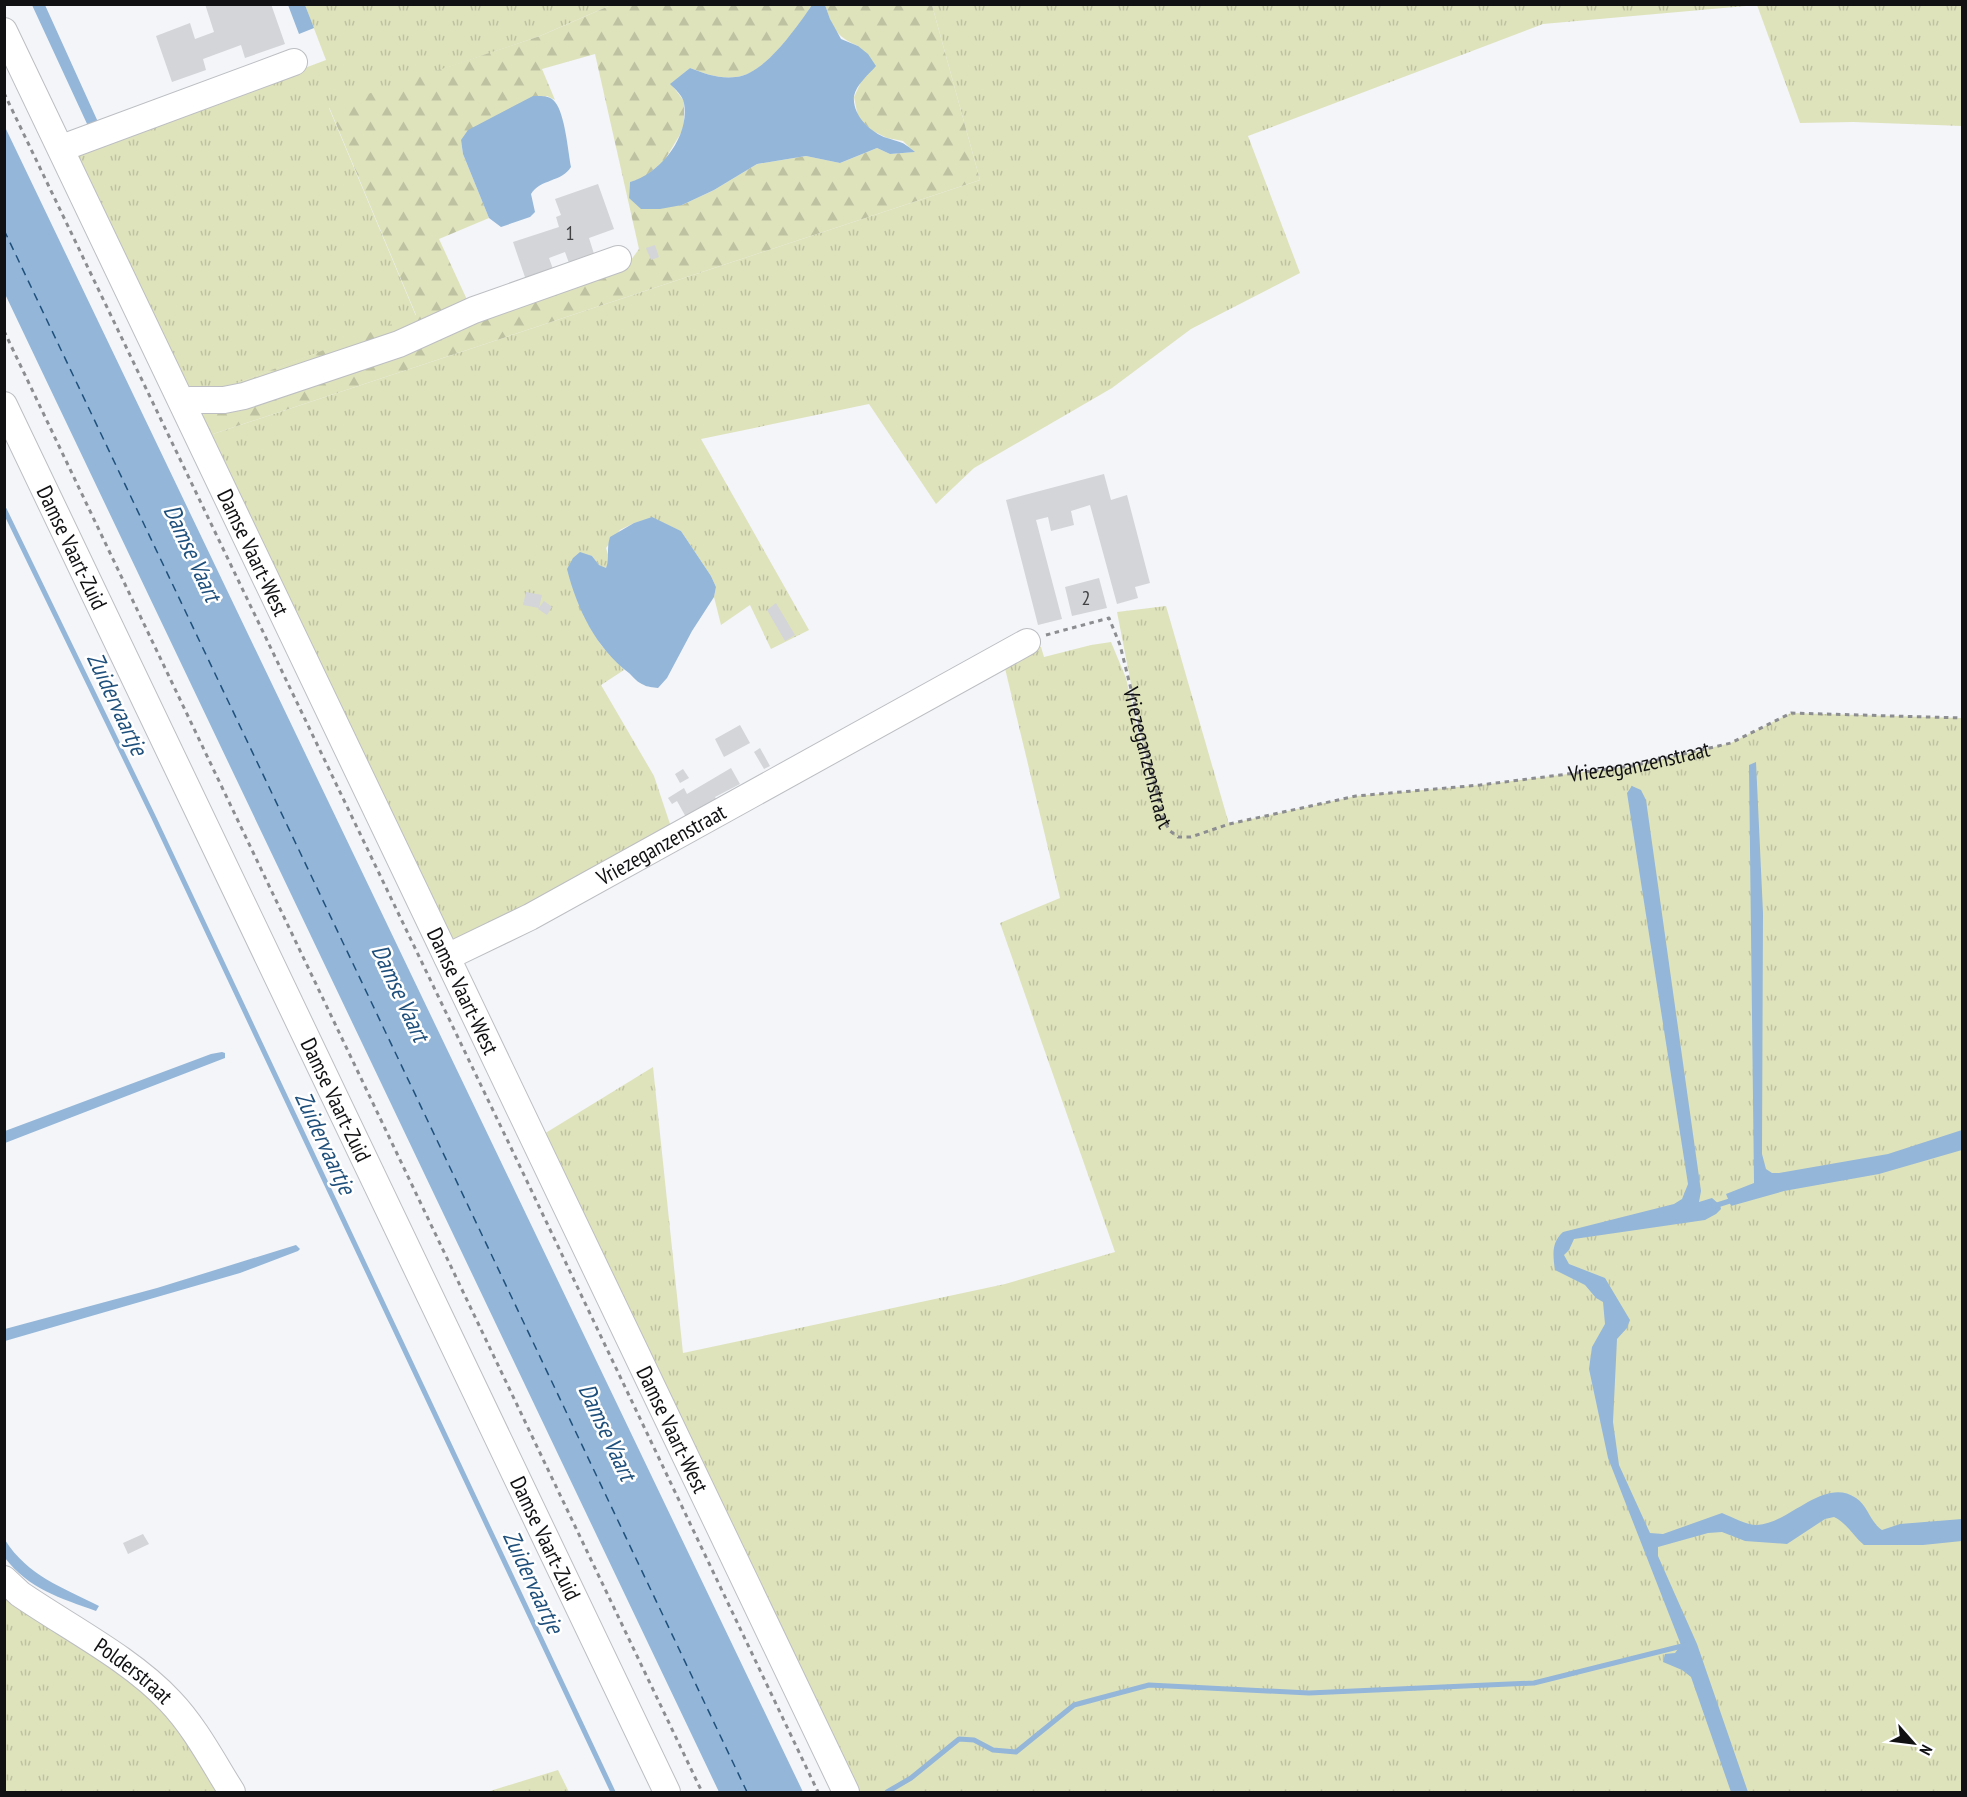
<svg xmlns="http://www.w3.org/2000/svg" width="1967" height="1797" font-family="'PT Sans Narrow',sans-serif">
  <style>
    .grass { fill: url(#grass-tufts) }
    .forest { fill: url(#forest-firs); fill-rule: evenodd }
    .water { fill: #94b6d8 }
    .lines { fill: none; stroke-linecap: round; stroke-linejoin: round }
    .stream { stroke: #94b6d8; stroke-width: 5 }
    .ferry { stroke: #1f507c; stroke-width: 1.5; stroke-dasharray: 8 6; stroke-linecap: butt }
    .building { fill: #d3d5d8; fill-rule: evenodd }
    .minor-casing { stroke: #bcbec2; stroke-width: 28 }
    .path { stroke: #8c8d90; stroke-width: 3; stroke-dasharray: 4.5 4.5; stroke-linecap: butt }
    .minor { stroke: #fff; stroke-width: 26 }
    .labels { text-anchor: middle; stroke-width: 5; stroke-linejoin: round; paint-order: stroke }
    .number-label { font-size: 20px; fill: #424244 }
    .street-label { font-size: 22px; fill: #111113; stroke: #fff }
    .water-label { font-size: 24px; font-style: italic; fill: #1f507c; stroke: #fff }
  </style>
  <defs>
    <pattern id="grass-tufts" width="24" height="20" patternUnits="userSpaceOnUse" patternTransform="scale(1.5)"><rect width="24" height="20" fill="#dfe3bc"/><path d="M3 7l-1-3M5 7V3M7 7l1-3M15 17l-1-3M17 17v-4M19 17l1-3" fill="none" stroke="#bec2a1"/></pattern>
    <pattern id="forest-firs" width="22" height="20" patternUnits="userSpaceOnUse" patternTransform="scale(1.5)"><rect width="22" height="20" fill="#dfe3bc"/><path d="M5 1l3.5 6h-7zM16 11l3.5 6h-7z" fill="#bec2a1"/></pattern>
  </defs>
  <rect width="100%" height="100%" fill="#f3f5f9"/>
  <path class="grass" d="M305,5H611L540,36L329,108L416,316L187,402L67,148L96,146L326,60Z
    M932,5H1962V126L1853,122L1800,123L1757,5L1543,24L1248,136L1300,273L1191,329L1112,388L974,468L936,504L869,404L701,439L809,630L771,649L750,605L721,625L714,597L716,587L711,576L681,531L652,518L634,523L620,530L606,548L609,558L606,569L599,565L592,556L587,622L601,645L624,670L601,685L654,776L673,833L460,941L449,937L204,437L980,180Z
    M1166,606L1229,824L1356,796L1480,785L1632,766L1731,743L1791,713L1962,718V1792H848L539,1137L653,1067L683,1353L1005,1284L1115,1252L1000,923L1060,898L1003,660L1036,645L1041,647L1044,657L1091,645L1111,642L1126,678L1154,802L1117,612Z
    M4,1585L131,1672L228,1792H5Z
    M558,1770L569,1792H487Z"/>
  <path class="forest" d="M611,5H812C797,28 765,74 736,77C720,79 705,74 690,68L671,84L684,101V128L664,161L643,178L630,182L629,198L682,205L714,190L757,164L806,156L840,163L877,148L890,154L914,152L903,141L887,138L871,130L858,117L854,97L860,84L858,46C835,36 833,28 825,5H932L980,180L204,437L187,402L416,315L329,107L540,36ZM595,54L639,249L628,264L475,317L439,239L489,218L463,154L461,140L547,96L555,100L542,69Z"/>
  <path class="water" d="M32,5H45L98,122L88,126Z
    M288,5H305L314,28L299,34Z
    M812,5H825L830,19L841,39L858,46L868,54L876,66C869,74 856,85 854,96C852,115 870,132 887,138C902,143 902,141 915,152L890,154L877,148L840,163L806,156L757,164L714,190L682,205L660,209H641L629,198L630,182C661,173 690,136 684,103C683,96 675,89 670,84L690,68C705,74 720,79 736,77C765,74 796,28 812,5Z
    M533,96C541,96 550,95 555,102C565,114 568,151 571,167C562,182 540,179 531,194L535,212L530,217L501,227L489,218L463,154L461,140L468,130Z
    M5,127L803,1792H719L5,294Z
    M652,517L681,531L711,576L716,587L714,597L692,631L667,678L658,688C653,687 647,687 644,685C638,683 633,677 629,673C596,648 577,609 567,569L573,558L580,552L592,556L599,565L606,568C610,557 606,549 610,537L634,523Z
    M1756,762L1763,913L1762,1154L1766,1169L1772,1173H1779L1888,1154L1962,1130V1150L1879,1174L1784,1191L1731,1206L1726,1194L1754,1183L1749,765Z
    M1632,786L1641,790L1646,800L1701,1191L1699,1202L1712,1198L1720,1205L1721,1209L1716,1214L1705,1220L1574,1239L1569,1250L1564,1255L1569,1264L1605,1278L1630,1320L1627,1328L1617,1339L1613,1422L1619,1465L1650,1533L1663,1534L1722,1513C1732,1517 1746,1525 1757,1525C1789,1524 1824,1476 1856,1498C1868,1506 1870,1522 1882,1530L1900,1524L1962,1519V1541L1923,1545H1864C1853,1536 1847,1523 1834,1517L1825,1519L1787,1544L1745,1541L1722,1532L1708,1533L1658,1547V1556L1697,1644L1748,1792H1731L1691,1677L1682,1670L1663,1662L1665,1654L1675,1653L1681,1645L1608,1458L1589,1369L1592,1347L1605,1324L1603,1302L1596,1298L1585,1285L1555,1270C1553,1255 1551,1243 1563,1232L1674,1204L1682,1199L1688,1184L1627,793Z
    M222,1052L225,1053V1058L5,1143V1131L211,1054Z
    M296,1245L300,1249L298,1251L240,1273L5,1341V1329L157,1288Z
    M5,1540C28,1576 62,1587 99,1606L96,1611C60,1598 29,1589 5,1558Z"/>
  <g class="lines">
    <path class="stream" d="M4,509L153,816L613,1792
      M1714,1206L1733,1200
      M887,1792L911,1778L959,1739L974,1740L993,1750L1016,1752L1074,1705L1149,1685L1309,1693L1534,1683L1686,1645"/>
    <path class="ferry" d="M4,230L747,1792"/>
  </g>
  <path class="building" d="M205,4H271L285,44L245,58L241,45L203,59L206,70L172,82L156,36L190,23L195,39L214,32Z
    M598,184L614,229L589,238L595,257L526,280L513,242L559,227L556,217L561,215L555,199ZM565,252L569,263L553,269L549,258Z
    M655,245L659,257L651,260L646,248Z
    M1104,474L1111,500L1127,495L1150,583L1135,587L1138,598L1117,604L1090,505L1071,511L1074,525L1051,531L1048,517L1036,520L1062,619L1038,625L1006,500Z
    M1099,578L1107,608L1072,616L1065,587Z
    M526,592L542,595L539,608L523,605Z
    M544,601L552,607L547,615L538,609Z
    M776,603L795,635L785,641L767,610Z
    M740,725L750,743L724,757L715,739Z
    M760,748L770,766L764,769L754,752Z
    M731,768L740,784L715,797L718,802L687,819L677,801L672,804L668,798L684,788L687,794Z
    M683,769L689,778L680,783L675,774Z
    M143,1534L149,1544L128,1554L123,1543Z"/>
  <g class="lines">
    <g class="minor-casing">
      <g id="minor">
        <path id="s2" d="M4,31L846,1792"/>
        <path d="M62,148L294,62"/>
        <path d="M183,402L190,400H224L244,396L399,344L474,310L618,259"/>
        <path id="s3" d="M4,405L667,1792"/>
        <path id="s4" d="M447,957L530,917L1027,642"/>
        <path id="s5" d="M4,1579L20,1594C68,1627 131,1659 170,1701C195,1727 213,1762 232,1792"/>
      </g>
    </g>
    <g class="path">
      <path d="M4,93L514,1154L818,1792"/>
      <path d="M4,331L702,1792"/>
      <path id="s1" d="M1046,635L1109,618L1120,645L1164,821L1170,831L1178,837H1191L1229,824L1356,796L1480,785L1632,766L1731,743L1791,713L1962,718"/>
    </g>
    <use href="#minor" class="minor"/>
  </g>
  <g class="labels">
    <g class="number-label">
      <text x="570" y="240">1</text>
      <text x="1086" y="605">2</text>
    </g>
    <g class="street-label">
      <text dy="8" stroke="none"><textPath href="#s3" startOffset="158">Damse Vaart-Zuid</textPath></text>
      <text dy="8" stroke="none"><textPath href="#s2" startOffset="578">Damse Vaart-West</textPath></text>
      <text dy="8" stroke="none"><textPath href="#s1" startOffset="210">Vriezeganzenstraat</textPath></text>
      <text dy="8" stroke="none"><textPath href="#s1" startOffset="766">Vriezeganzenstraat</textPath></text>
      <text dy="8" stroke="none"><textPath href="#s4" startOffset="242">Vriezeganzenstraat</textPath></text>
      <text dy="8" stroke="none"><textPath href="#s2" startOffset="1064">Damse Vaart-West</textPath></text>
      <text dy="8" stroke="none"><textPath href="#s3" startOffset="770">Damse Vaart-Zuid</textPath></text>
      <text dy="8" stroke="none"><textPath href="#s2" startOffset="1550">Damse Vaart-West</textPath></text>
      <text dy="8" stroke="none"><textPath href="#s3" startOffset="1256">Damse Vaart-Zuid</textPath></text>
      <text dy="8" stroke="none"><textPath href="#s5" startOffset="159">Polderstraat</textPath></text>
    </g>
    <g class="water-label">
      <text transform="translate(192 553) rotate(65)" y="8">Damse Vaart</text>
      <text transform="translate(117 704) rotate(65)" y="8">Zuidervaartje</text>
      <text transform="translate(400 993) rotate(65)" y="8">Damse Vaart</text>
      <text transform="translate(325 1143) rotate(65)" y="8">Zuidervaartje</text>
      <text transform="translate(607 1432) rotate(65)" y="8">Damse Vaart</text>
      <text transform="translate(533 1582) rotate(65)" y="8">Zuidervaartje</text>
    </g>
  </g>
  <rect width="1967" height="1797" fill="none" stroke="#111113" stroke-width="12"/>
  <g transform="translate(1913 1743) rotate(118)" stroke="#ffffff" stroke-width="4.5" paint-order="stroke">
  <path d="M0-4.5L10 22L0 15L-10 22Z" fill="#111113"/>
  <text y="-9" font-size="16" font-weight="bold" text-anchor="middle" fill="#111113">N</text>
  </g>
</svg>
